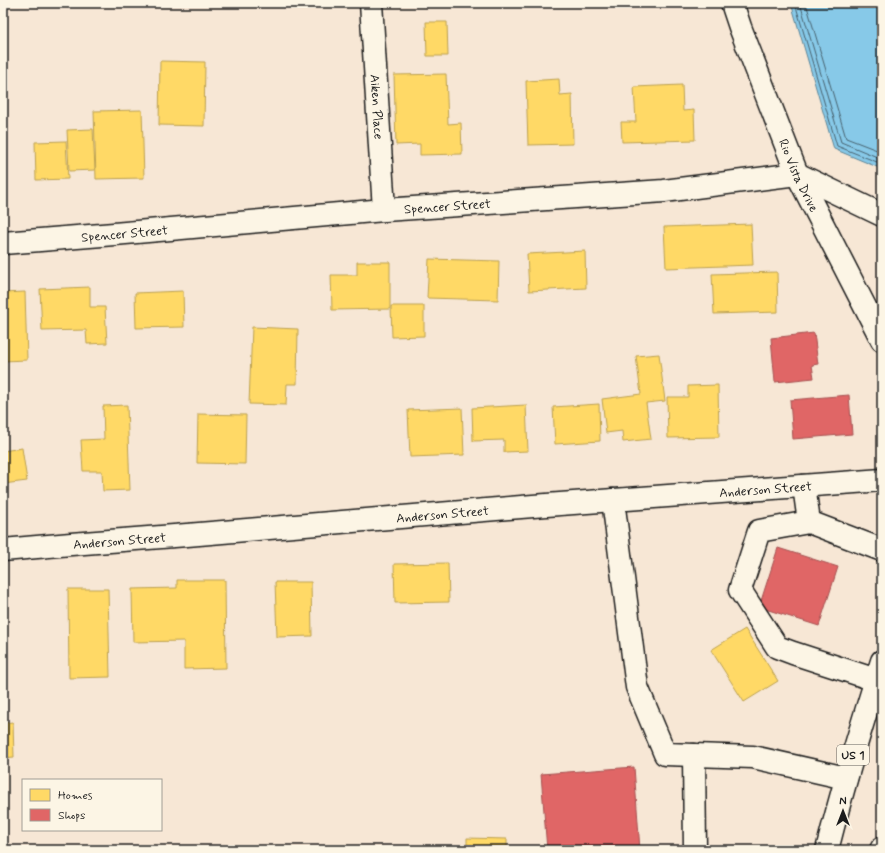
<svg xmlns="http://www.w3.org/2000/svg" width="885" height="853" font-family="Mynerve,sans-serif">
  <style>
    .water { fill: #87c9e8; stroke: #5c8496 }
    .homes { fill: #ffd966; stroke: #bba050 }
    .shops { fill: #e06666; stroke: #a55050 }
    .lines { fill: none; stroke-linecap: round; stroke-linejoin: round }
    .shore { stroke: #47616e; stroke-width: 1 }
    .minor-casing { stroke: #1c1c1c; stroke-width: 25 }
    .highway-casing { stroke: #1c1c1c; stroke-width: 25 }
    .minor { stroke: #fcf5e5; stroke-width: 22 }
    .highway { stroke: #fcf5e5; stroke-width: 22 }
    .labels { text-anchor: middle; stroke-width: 4; stroke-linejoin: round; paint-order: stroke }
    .shield { fill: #fcf5e5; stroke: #5f5d58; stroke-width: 1 }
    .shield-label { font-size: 12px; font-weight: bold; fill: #1c1c1c }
    .street-label { font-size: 13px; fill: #1c1c1c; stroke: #fcf5e5 }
  </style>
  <rect width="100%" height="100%" fill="#f7e7d5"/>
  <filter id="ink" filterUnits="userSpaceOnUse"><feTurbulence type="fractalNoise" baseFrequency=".025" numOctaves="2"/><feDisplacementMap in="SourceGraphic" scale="8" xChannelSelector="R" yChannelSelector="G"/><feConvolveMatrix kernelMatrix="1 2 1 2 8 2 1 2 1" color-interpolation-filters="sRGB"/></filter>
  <g filter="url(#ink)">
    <path class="water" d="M791,3H882V169L834,149Z"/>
    <path class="homes" d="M426,22H447L448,56H427Z
      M160,61L205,62L204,126L159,125Z
      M446,74L448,124L461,123L462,154L420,155V144L396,145L394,75Z
      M559,79L560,95L572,94L573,144L528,145L526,81Z
      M682,85L683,111L694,110L695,140L622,142L621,122H636L634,87Z
      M142,110L144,178L96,179L94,111Z
      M93,129L95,170L69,171L67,130Z
      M66,141L68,179L36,180L35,142Z
      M751,224L753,265L666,268L664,227Z
      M585,251L586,288L529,291L527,254Z
      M429,259L499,261L498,300L427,298Z
      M357,262H390V309L332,310L331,275H357Z
      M777,272L778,312L714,314L712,274Z
      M90,287V307H105L107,343L87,344L86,330L42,331L40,289Z
      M183,291L184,327L136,328L135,293Z
      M25,292L27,360L3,361V293Z
      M391,306H424V336L392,337Z
      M252,327L298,329L297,384H287L286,405L249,404Z
      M659,354L665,401L646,403L651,439L623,442L622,431L606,433L602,399L641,394L636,356Z
      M718,385L719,437L668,438L667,397H688V386Z
      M599,404L600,441L555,444L553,407Z
      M127,405L130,490L103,491L102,471H83L81,440L104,439L103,406Z
      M526,405L528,451L504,452V440L473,441L472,408Z
      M462,408L464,455L410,457L408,410Z
      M198,414L246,415L245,464L197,463Z
      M22,448L27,481L3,484V451Z
      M448,563L449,602L395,603L394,564Z
      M177,580H225L226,668L184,669V641L133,642L132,589L177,588Z
      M275,582H311L312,636L277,637Z
      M68,589H108L110,677L69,678Z
      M745,629L778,681L744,702L711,650Z
      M13,722L14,757L3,758V723Z
      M467,838L507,839V850H467Z"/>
    <path class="shops" d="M814,333L818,364L812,365L814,378L775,382L771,338Z
      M849,395L852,434L793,439L790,400Z
      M778,548L838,567L819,626L759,607Z
      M634,767L640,850H547L541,774Z"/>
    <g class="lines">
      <path class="shore" d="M795,3L837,146L882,164
        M800,3L841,142L882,159
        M806,3L846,138L882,152"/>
      <g class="minor-casing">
        <g id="minor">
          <path id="s1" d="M371,3L384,210"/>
          <path id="s2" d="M732,3L740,27L797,174L882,340"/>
          <path id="s3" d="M3,243L114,234L384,210L664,191L797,174L882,215"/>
          <path d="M804,486L809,522"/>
          <path d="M613,500L637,687L665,754L753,757L846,778"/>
          <path id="s4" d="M3,550L71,544L187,535L533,506L882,480"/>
          <path d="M876,680L793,653L777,647L740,590L759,531L809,522L882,550"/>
          <path d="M694,755L695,850"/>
        </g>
      </g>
      <g class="highway-casing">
        <path id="highway" d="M827,850C843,787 862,723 882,661
          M881,850L882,848"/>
      </g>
      <use href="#minor" class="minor"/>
      <use href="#highway" class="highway"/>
    </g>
  </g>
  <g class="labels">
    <rect class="shield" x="837" y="745" width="32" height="20" rx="3"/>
    <g class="shield-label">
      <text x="853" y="759">US 1</text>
    </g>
    <g class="street-label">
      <text dy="5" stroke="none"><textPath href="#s1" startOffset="104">Aiken Place</textPath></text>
      <text dy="5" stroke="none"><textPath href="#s2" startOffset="185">Rio Vista Drive</textPath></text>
      <text dy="5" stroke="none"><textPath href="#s3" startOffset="446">Spencer Street</textPath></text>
      <text dy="5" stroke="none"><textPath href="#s3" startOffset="122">Spencer Street</textPath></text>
      <text dy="5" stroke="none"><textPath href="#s4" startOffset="765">Anderson Street</textPath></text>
      <text dy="5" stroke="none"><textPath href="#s4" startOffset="441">Anderson Street</textPath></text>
      <text dy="5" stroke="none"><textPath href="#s4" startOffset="117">Anderson Street</textPath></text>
    </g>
  </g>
  <rect width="885" height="853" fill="none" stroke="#fcf5e5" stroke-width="16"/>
  <rect x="8" y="8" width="869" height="837" fill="none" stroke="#1c1c1c" stroke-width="1.5" filter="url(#ink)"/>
  <rect x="22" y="779" width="140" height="52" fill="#fcf5e5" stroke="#a29e95"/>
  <rect x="30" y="789" width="20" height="12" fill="#ffd966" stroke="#a29e95"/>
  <text x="58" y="799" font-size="12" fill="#1c1c1c">Homes</text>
  <rect x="30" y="809" width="20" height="12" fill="#e06666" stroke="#a29e95"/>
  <text x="58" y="819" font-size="12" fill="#1c1c1c">Shops</text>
  <g transform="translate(843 811)" stroke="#fcf5e5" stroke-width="3" paint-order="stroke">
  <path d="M0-3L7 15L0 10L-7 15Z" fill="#1c1c1c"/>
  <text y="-6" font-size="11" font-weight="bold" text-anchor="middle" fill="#1c1c1c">N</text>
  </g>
</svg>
